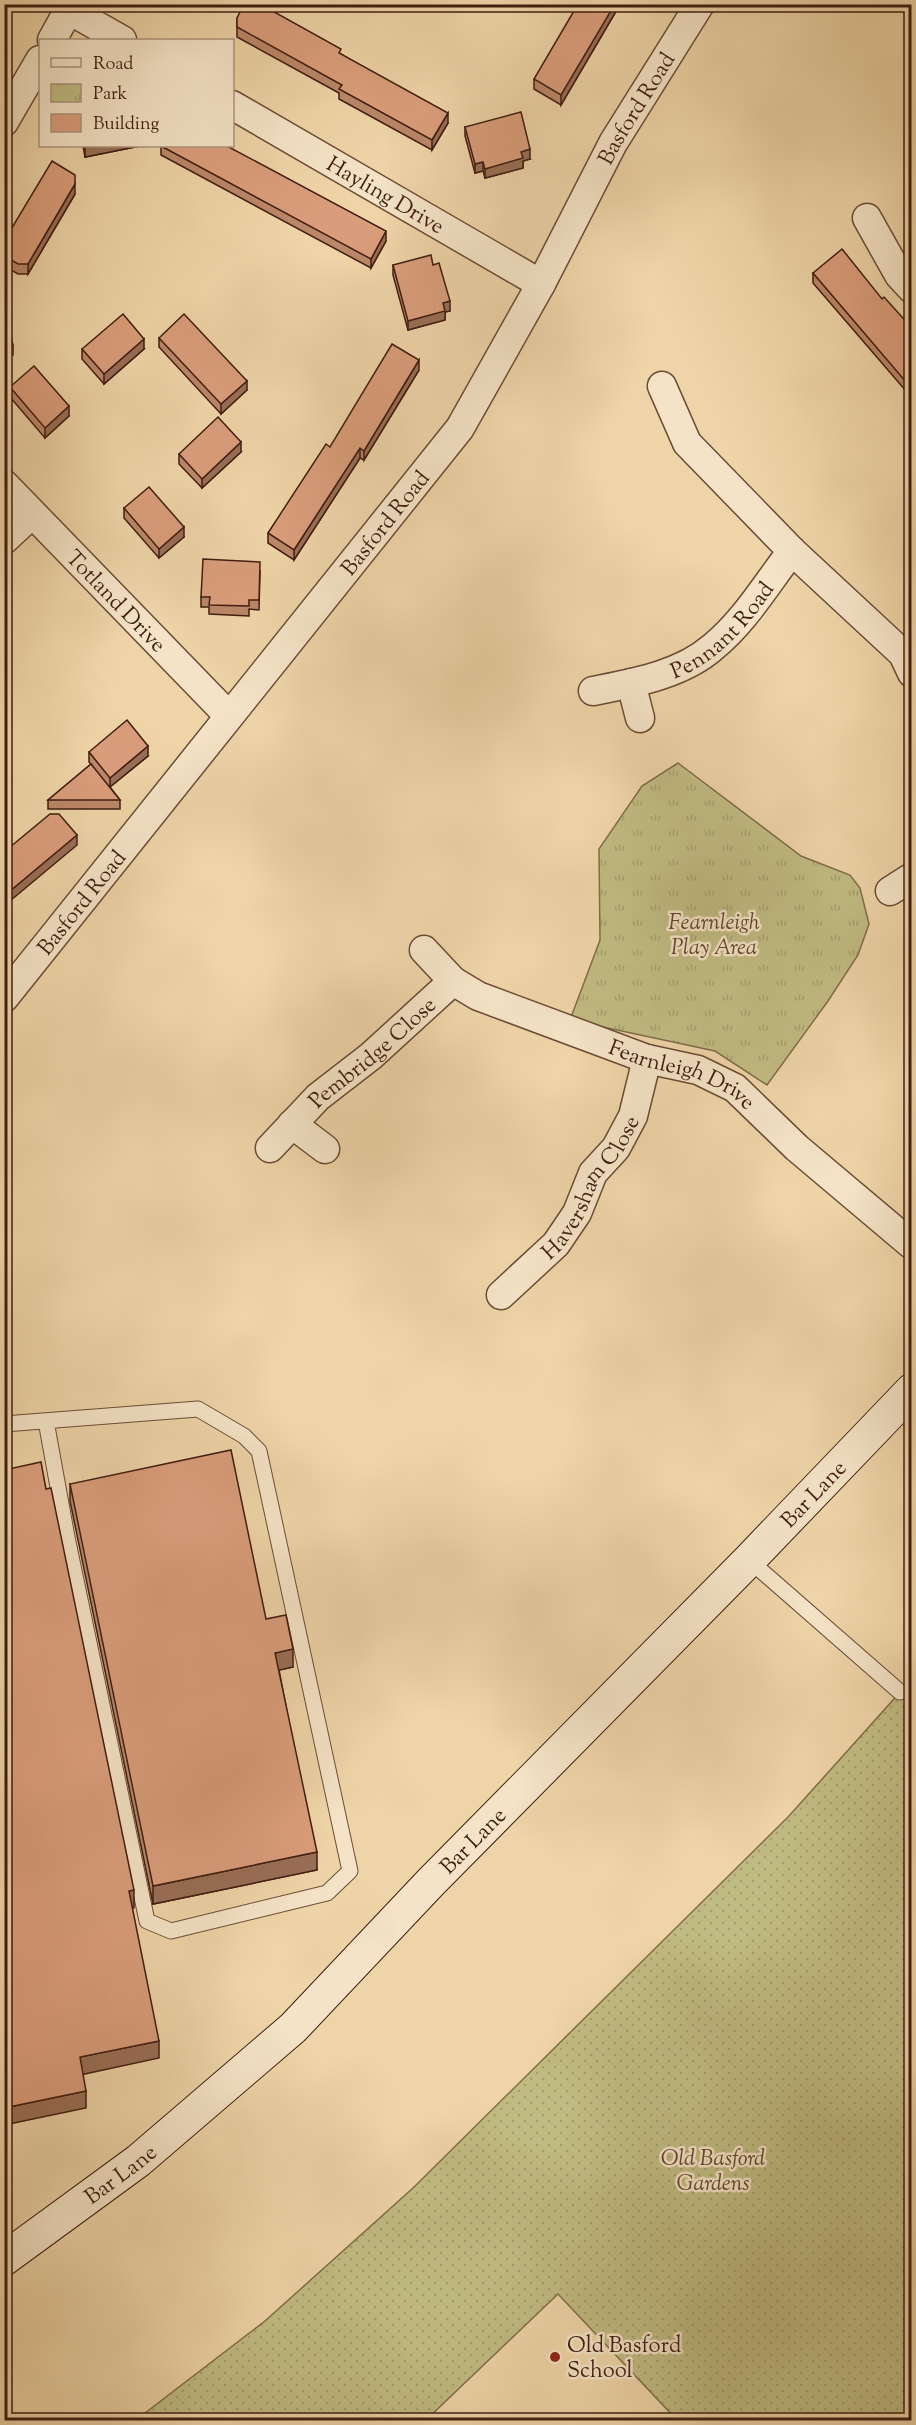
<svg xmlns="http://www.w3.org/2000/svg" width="916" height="2425" font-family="'Sorts Mill Goudy',serif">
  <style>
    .park { fill: url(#park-tufts); stroke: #806c4a; stroke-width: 1.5 }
    .garden { fill: url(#garden-dots); stroke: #806c4a; stroke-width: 1.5 }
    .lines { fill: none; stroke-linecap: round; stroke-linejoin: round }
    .lane-casing { stroke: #6c4b36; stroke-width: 17 }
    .street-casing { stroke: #6c4b36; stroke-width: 31 }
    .secondary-casing { stroke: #401d11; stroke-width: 35 }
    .lane { stroke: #f4e3c6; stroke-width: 15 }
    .street { stroke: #f4e3c6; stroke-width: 28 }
    .secondary { stroke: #f4e3c6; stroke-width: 33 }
    .wall { fill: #bb876a; stroke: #401d11; stroke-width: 1.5 }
    .shaded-wall { fill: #996e56; stroke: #401d11; stroke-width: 1.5 }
    .building { fill: #da9d7b; stroke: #401d11; stroke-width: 1.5 }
    .poi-dot { fill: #8f2418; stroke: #f4e3c6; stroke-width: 2 }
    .labels { text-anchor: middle; stroke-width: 5; stroke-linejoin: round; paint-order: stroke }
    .street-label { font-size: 22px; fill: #401d11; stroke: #f4e3c6 }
    .park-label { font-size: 22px; font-style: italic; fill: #60442d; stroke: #f4e3c6 }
    .poi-label { font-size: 22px; fill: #401d11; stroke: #f4e3c6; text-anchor: start }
  </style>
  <defs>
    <pattern id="park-tufts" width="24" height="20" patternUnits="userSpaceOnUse" patternTransform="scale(1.5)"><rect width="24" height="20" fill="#c0bb82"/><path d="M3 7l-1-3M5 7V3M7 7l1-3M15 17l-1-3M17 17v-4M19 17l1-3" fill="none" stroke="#a6a06f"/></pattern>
    <pattern id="garden-dots" width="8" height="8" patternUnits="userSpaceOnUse" patternTransform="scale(1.5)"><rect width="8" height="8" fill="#c0bb82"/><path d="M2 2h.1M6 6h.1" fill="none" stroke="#a6a06f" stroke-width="1.8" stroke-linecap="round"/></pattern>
  </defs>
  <rect width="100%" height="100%" fill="#eed4a7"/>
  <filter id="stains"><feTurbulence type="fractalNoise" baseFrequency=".00333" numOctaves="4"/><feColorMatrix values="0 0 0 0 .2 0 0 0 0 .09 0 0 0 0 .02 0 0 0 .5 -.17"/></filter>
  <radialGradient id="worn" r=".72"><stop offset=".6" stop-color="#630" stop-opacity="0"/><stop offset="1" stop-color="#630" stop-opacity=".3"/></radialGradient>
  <path class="park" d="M678,763L801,856L850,875L860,888L869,924L858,955L828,1001L767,1085L715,1051L570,1020L600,940L599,849L642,786Z"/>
  <path class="garden" d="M911,1680V2420H677L558,2294L426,2420H136L265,2321L413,2188L789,1816Z"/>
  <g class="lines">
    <g class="lane-casing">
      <path id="lane" d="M4,1424L198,1409L244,1436L259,1451L350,1871L327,1893L171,1931L147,1921L67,1537L46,1421
        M749,1560L900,1692"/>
    </g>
    <g class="street-casing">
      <g id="street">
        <path d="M69,10L122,40"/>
        <path d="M52,40L72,4"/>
        <path id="s1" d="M232,105L541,284"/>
        <path d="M4,122L40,60"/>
        <path d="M867,218L899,275L912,289"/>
        <path d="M662,386L687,443L792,551L903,654L912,673"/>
        <path id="s2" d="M4,484L229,716"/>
        <path d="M4,540L32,514"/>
        <path d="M631,683L640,718"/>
        <path id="s3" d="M593,691C633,683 681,675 713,647C745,621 767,583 792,551"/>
        <path d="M890,891L912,877"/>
        <path id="s4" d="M424,950L453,981L478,996L647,1059L698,1070L735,1088L797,1148L912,1245"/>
        <path id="s5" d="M4,998L460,428L541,284L613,143L700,4"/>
        <path d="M292,1124L325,1149"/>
        <path id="s6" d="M270,1148L318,1097L371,1056L453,981"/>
        <path id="s7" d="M501,1295L556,1244L577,1213L593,1173L616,1148L633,1116L647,1059"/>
      </g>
    </g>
    <g class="secondary-casing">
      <g id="secondary">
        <path id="s8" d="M4,2259L138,2161L293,2028L431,1882L749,1560L912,1390"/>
      </g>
    </g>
    <use href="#lane" class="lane"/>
    <use href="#street" class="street"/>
    <use href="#secondary" class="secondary"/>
  </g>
  <path class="wall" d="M182,4H212L183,10Z
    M615,4V13L561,105L534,89V79Z
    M237,18L341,54L448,123L432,150L339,99V93L237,37Z
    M465,127L530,159L523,161V168L485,178L483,171L475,173L465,136Z
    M83,146H140L85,157Z
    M161,146L386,241L371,268L161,155Z
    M75,194L28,274H18L4,266V241Z
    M393,265H433L450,311L445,312V320L408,330L393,275Z
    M813,273L882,299L912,328V398L813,283Z
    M4,300L13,346V355L4,357Z
    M159,338L247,390L221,414L159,347Z
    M82,349H144L104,384L82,359Z
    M419,370L364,460L360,458L294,560L268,543V533L330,447Z
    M10,387L69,416L45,438L10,397Z
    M241,452L202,488L179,464V454Z
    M124,508L184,537L159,558L124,518Z
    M260,571L259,610L249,609V616L209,614V607H201V597Z
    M89,752L148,756L110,787L120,800V809H48V800L91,764L89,762Z
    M70,1484L266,1619L293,1667L279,1670L317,1870L153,1904L70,1501Z"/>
  <path class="shaded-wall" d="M611,4H615V13L561,105V95Z
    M448,113V123L432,150V140Z
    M93,146H140L85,157V147Z
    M530,149V159L523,161V168L485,178V169L521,152Z
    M483,162V171L475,173V164Z
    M75,184V194L28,274V264Z
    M386,231V241L371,268V259Z
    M450,301V311L445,312V320L408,330V321L443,303Z
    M144,339V349L104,384V374Z
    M419,360V370L364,460V451Z
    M247,381V390L221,414V404Z
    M69,406V416L45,438V428Z
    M241,442V452L202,488V479Z
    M360,448V458L294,560V550Z
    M184,527V537L159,558V549Z
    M148,746V756L110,787V778Z
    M77,835V845L4,906V896Z
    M293,1649V1667L275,1671V1653Z
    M317,1852V1870L153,1904V1886Z
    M134,1890V1908L129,1909V1891Z
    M159,2041V2058L80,2075V2057Z
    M86,2091V2108L4,2125V2108Z"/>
  <path class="building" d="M244,4H260L341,49L339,53L448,113L432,140L339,89L342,85L237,27V18Z
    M578,4H615L561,95L534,79Z
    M521,112L530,149L521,152L523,158L485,169L483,162L475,164L465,127Z
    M161,146H227L386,231L371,259Z
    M52,161L75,175V184L28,264H18L4,256V241Z
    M842,249L882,299L884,297L912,328V389L813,273Z
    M431,255L433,265L439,263L450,301L443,303L445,311L408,321L393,265Z
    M4,300L13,346L4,347Z
    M123,314L144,339L104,374L82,349Z
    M184,314L247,381L221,404L159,338Z
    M392,344L419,360L364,451L360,448L294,550L268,533L326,444L330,447Z
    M34,366L69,406L45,428L10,387Z
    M218,417L241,442L202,479L179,454Z
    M149,487L184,527L159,549L124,508Z
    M203,559L260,562L259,600H249V606L209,605L210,597H201Z
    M127,720L148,746L110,778L89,752Z
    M91,764L120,800H48Z
    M50,814H59L77,835L4,896V852Z
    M231,1450L266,1619L286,1615L293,1649L275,1653L317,1852L153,1886L70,1484Z
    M41,1462L46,1489L51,1488L134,1890L129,1891L159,2041L80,2057L86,2091L4,2108V1470Z"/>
  <circle class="poi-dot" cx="555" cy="2357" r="6"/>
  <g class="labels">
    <g class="street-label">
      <text dy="8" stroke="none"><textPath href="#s5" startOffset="1095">Basford Road</textPath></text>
      <text dy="8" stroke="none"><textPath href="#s1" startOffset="178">Hayling Drive</textPath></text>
      <text dy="8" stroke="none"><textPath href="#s5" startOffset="609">Basford Road</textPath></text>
      <text dy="8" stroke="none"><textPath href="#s2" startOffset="162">Totland Drive</textPath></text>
      <text dy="8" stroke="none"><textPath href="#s3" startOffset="147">Pennant Road</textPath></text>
      <text dy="8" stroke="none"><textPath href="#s5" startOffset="123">Basford Road</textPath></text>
      <text dy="8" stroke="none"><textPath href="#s6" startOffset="140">Pembridge Close</textPath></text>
      <text dy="8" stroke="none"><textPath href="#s4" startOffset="291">Fearnleigh Drive</textPath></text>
      <text dy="8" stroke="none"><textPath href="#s7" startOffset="142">Haversham Close</textPath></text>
      <text dy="8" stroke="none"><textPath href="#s8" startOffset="1116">Bar Lane</textPath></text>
      <text dy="8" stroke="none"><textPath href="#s8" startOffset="630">Bar Lane</textPath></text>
      <text dy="8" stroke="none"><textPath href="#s8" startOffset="144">Bar Lane</textPath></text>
    </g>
    <g class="park-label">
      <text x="714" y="929">Fearnleigh<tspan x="714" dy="25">Play Area</tspan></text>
      <text x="713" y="2165">Old Basford<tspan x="713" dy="25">Gardens</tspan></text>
    </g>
    <g class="poi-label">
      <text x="567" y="2352">Old Basford<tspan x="567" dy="25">School</tspan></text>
    </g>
  </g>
  <rect width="916" height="2425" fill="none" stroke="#eed4a7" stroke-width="24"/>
  <rect x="6" y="6" width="904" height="2413" fill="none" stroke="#401d11" stroke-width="3"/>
  <rect x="12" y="12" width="892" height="2401" fill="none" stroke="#401d11" stroke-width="1.5"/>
  <rect x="39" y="39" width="195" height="108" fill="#f4e3c6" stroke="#ac947e" stroke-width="1.5"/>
  <rect x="51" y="58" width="30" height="9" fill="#f4e3c6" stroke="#ac947e" stroke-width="1.5"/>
  <text x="93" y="69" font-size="18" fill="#401d11">Road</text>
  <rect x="51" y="84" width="30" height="18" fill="url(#park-tufts)" stroke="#ac947e" stroke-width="1.5"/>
  <text x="93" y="99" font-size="18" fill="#401d11">Park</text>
  <rect x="51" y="114" width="30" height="18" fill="#da9d7b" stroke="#ac947e" stroke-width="1.5"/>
  <text x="93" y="129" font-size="18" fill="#401d11">Building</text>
  <rect width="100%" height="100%" filter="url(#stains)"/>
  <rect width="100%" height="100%" fill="url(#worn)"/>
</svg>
